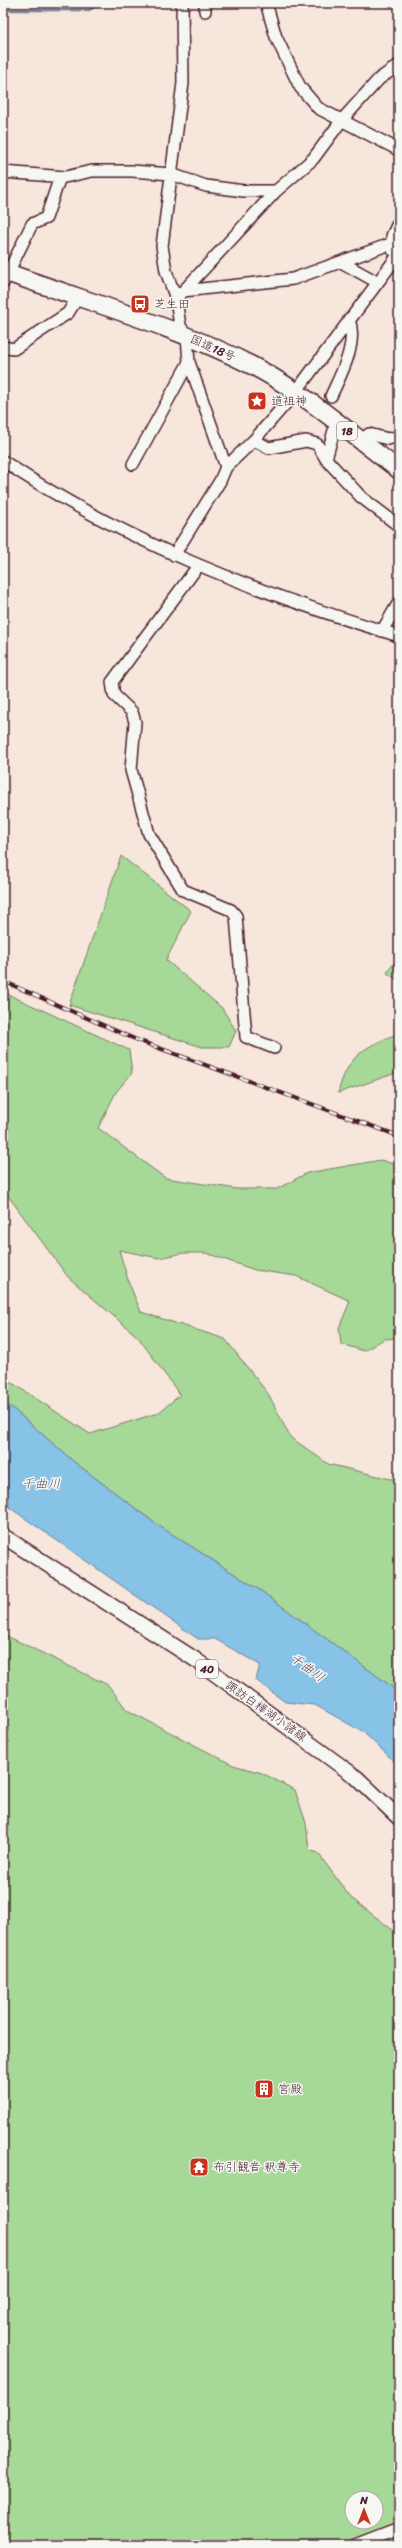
<svg xmlns="http://www.w3.org/2000/svg" width="402" height="2548" font-family="Sriracha,'Klee One',sans-serif">
  <style>
    .green { fill: #a6d898; stroke: #787c62; fill-rule: evenodd }
    .water { fill: #87c2e7; stroke: #6f819c }
    .lines { fill: none; stroke-linecap: round; stroke-linejoin: round }
    .stream { stroke: #6f819c; stroke-width: 2.5 }
    .minor-casing { stroke: #4a1f2b; stroke-width: 14 }
    .major-casing { stroke: #4a1f2b; stroke-width: 17 }
    .highway-casing { stroke: #4a1f2b; stroke-width: 20 }
    .minor { stroke: #f6f6f2; stroke-width: 11 }
    .major { stroke: #f6f6f2; stroke-width: 14 }
    .highway { stroke: #f6f6f2; stroke-width: 17 }
    .rail-casing { stroke: #4a1f2b; stroke-width: 4 }
    .rail { stroke: #f6f6f2; stroke-width: 2.5; stroke-dasharray: 8; stroke-linecap: butt }
    .labels { text-anchor: middle; stroke-width: 3; stroke-linejoin: round; paint-order: stroke }
    .shield { fill: #f6f6f2; stroke: #7e6067; stroke-width: 1 }
    .shield-label { font-size: 11px; font-weight: bold; fill: #4a1f2b }
    .poi-label { font-size: 12px; fill: #4a1f2b; stroke: #f6f6f2; text-anchor: start }
    .street-label { font-size: 12px; fill: #4a1f2b; stroke: #f6f6f2 }
    .water-label { font-size: 13px; font-style: italic; fill: #5c5063; stroke: #f6f6f2 }
  </style>
  <rect width="100%" height="100%" fill="#f6e6db"/>
  <filter id="ink" filterUnits="userSpaceOnUse"><feTurbulence type="fractalNoise" baseFrequency=".025" numOctaves="2"/><feDisplacementMap in="SourceGraphic" scale="8" xChannelSelector="R" yChannelSelector="G"/><feConvolveMatrix kernelMatrix="1 2 1 2 8 2 1 2 1" color-interpolation-filters="sRGB"/></filter>
  <g filter="url(#ink)">
    <path class="green" d="M121,856L191,911L166,960L222,1008L236,1031L229,1047H202L69,1005Z
      M399,956V981L387,973Z
      M3,992L129,1050L132,1073L116,1092L98,1128L165,1178L237,1189H277L307,1173L381,1160L399,1166V1338L384,1339L364,1351L341,1344L339,1328L350,1301L296,1276L255,1270L206,1253H184L159,1258L119,1250L129,1283L141,1312L225,1339L269,1395L290,1437L328,1464L390,1479L399,1478V1692L261,1591L156,1524L73,1461L3,1400V1377L90,1434L158,1413L180,1395L138,1337L68,1277L3,1189Z
      M399,1033V1072L338,1093C348,1054 365,1047 399,1033Z
      M3,1634L108,1685L127,1710L233,1765L262,1773L295,1790L306,1823L309,1850L318,1853L350,1897L399,1935V2545H3ZM352,2498H376V2522H352Z"/>
    <path class="water" d="M3,1400L73,1461L156,1524L261,1591L399,1692V1766L363,1732L315,1705L285,1702L256,1680L260,1665L215,1639H198L3,1503Z"/>
    <g class="lines">
      <path class="stream" d="M3,10H89L101,3"/>
      <g class="minor-casing">
        <path id="minor" d="M182,3L183,83L162,246L166,271L176,299L180,326L187,336L189,362L226,467
          M266,3L276,37L300,87L318,108L399,150
          M205,11V3
          M3,172L65,177L92,171H132L171,174L206,186L244,191H276
          M393,250L392,236L399,221
          M341,262L377,282
          M3,283L32,224L46,218L60,177
          M183,291L293,279L393,243
          M176,299L276,191L313,159L342,120L379,79L399,65
          M3,347L14,349L68,313L78,297
          M331,396C341,374 358,344 349,319
          M336,423L326,459L361,497L399,526
          M254,440L269,448L306,441L317,444L326,459
          M361,442L369,434L388,439L399,436
          M3,461C124,542 260,594 399,636
          M133,464L189,362
          M174,555L220,481L226,467L254,440L295,393L399,254
          M198,566L112,682L114,695L132,712L135,722L131,770L149,834L183,890L231,910L236,916L246,1037L274,1048
          M382,631L399,602
          M355,2545L399,2528"/>
      </g>
      <g class="major-casing">
        <path id="major" d="M3,1536L196,1660L356,1777L399,1818"/>
      </g>
      <g class="highway-casing">
        <path id="highway" d="M3,271C87,302 173,325 253,366C305,393 352,435 399,470"/>
      </g>
      <use href="#minor" class="minor"/>
      <use href="#major" class="major"/>
      <use href="#highway" class="highway"/>
      <g class="rail-casing">
        <path id="rail" d="M3,981L137,1040L399,1136"/>
      </g>
      <use href="#rail" class="rail"/>
    </g>
  </g>
  <defs>
    <g id="bus-square" transform="scale(1)"><rect x="-9" y="-9" width="18" height="18" rx="4" fill="#c8321e" stroke="#f6f6f2"/><path d="M-5-6H5V4H4V6H2V4H-2V6H-4V4H-5ZM-3.5-4V0h7V-4ZM-3.5 1.2v1.5H-2V1.2ZM2 1.2v1.5H3.5V1.2Z" fill="#fff"/></g>
    <g id="sight-square" transform="scale(1)"><rect x="-9" y="-9" width="18" height="18" rx="4" fill="#c8321e" stroke="#f6f6f2"/><path d="M0-6L1.8-2.2L6-1.7L2.9 1.2L3.7 5.4L0 3.3L-3.7 5.4L-2.9 1.2L-6-1.7L-1.8-2.2Z" fill="#fff"/></g>
    <g id="building-square" transform="scale(1)"><rect x="-9" y="-9" width="18" height="18" rx="4" fill="#c8321e" stroke="#f6f6f2"/><path d="M-4-6H4V6H1V3H-1V6H-4ZM-2.5-4.3h1.7v1.8h-1.7ZM.8-4.3h1.7v1.8H.8ZM-2.5-1h1.7V.8h-1.7ZM.8-1h1.7V.8H.8Z" fill="#fff"/></g>
    <g id="temple-square" transform="scale(1)"><rect x="-9" y="-9" width="18" height="18" rx="4" fill="#c8321e" stroke="#f6f6f2"/><path d="M0-6L5-2H3V0L6.5 2.5H4V6H1.5V3h-3V6H-4V2.5H-6.5L-3 0V-2H-5Z" fill="#fff"/></g>
  </defs>
  <g fill-rule="evenodd">
    <use href="#bus-square" x="140" y="304"/>
    <use href="#sight-square" x="257" y="401"/>
    <use href="#building-square" x="264" y="2089"/>
    <use href="#temple-square" x="199" y="2167"/>
  </g>
  <g class="labels">
    <g class="shield">
      <rect x="337" y="422" width="20" height="18" rx="3"/>
      <rect x="196" y="1660" width="22" height="18" rx="3"/>
    </g>
    <g class="shield-label">
      <text x="347" y="435">18</text>
      <text x="207" y="1673">40</text>
    </g>
    <g class="poi-label">
      <text x="154" y="308">芝生田</text>
      <text x="271" y="405">道祖神</text>
      <text x="278" y="2093">宮殿</text>
      <text x="213" y="2171">布引観音 釈尊寺</text>
    </g>
    <g class="street-label">
      <text transform="translate(213 348) rotate(24)" y="4">国道18号</text>
      <text transform="translate(266 1711) rotate(35)" y="4">諏訪白樺湖小諸線</text>
    </g>
    <g class="water-label">
      <text x="41" y="1488">千曲川</text>
      <text transform="translate(308 1667) rotate(36)" y="5">千曲川</text>
    </g>
  </g>
  <rect width="402" height="2548" fill="none" stroke="#f6f6f2" stroke-width="16"/>
  <rect x="8" y="8" width="386" height="2532" fill="none" stroke="#4a1f2b" stroke-width="1.5" filter="url(#ink)"/>
  <g transform="translate(364 2510)"><circle r="19" fill="#f6f6f2" stroke="#b1a0a2"/>
  <path d="M0-3L7 15L0 10L-7 15Z" fill="#c8321e"/>
  <text y="-6" font-size="11" font-weight="bold" text-anchor="middle" fill="#4a1f2b">N</text>
  </g>
</svg>
